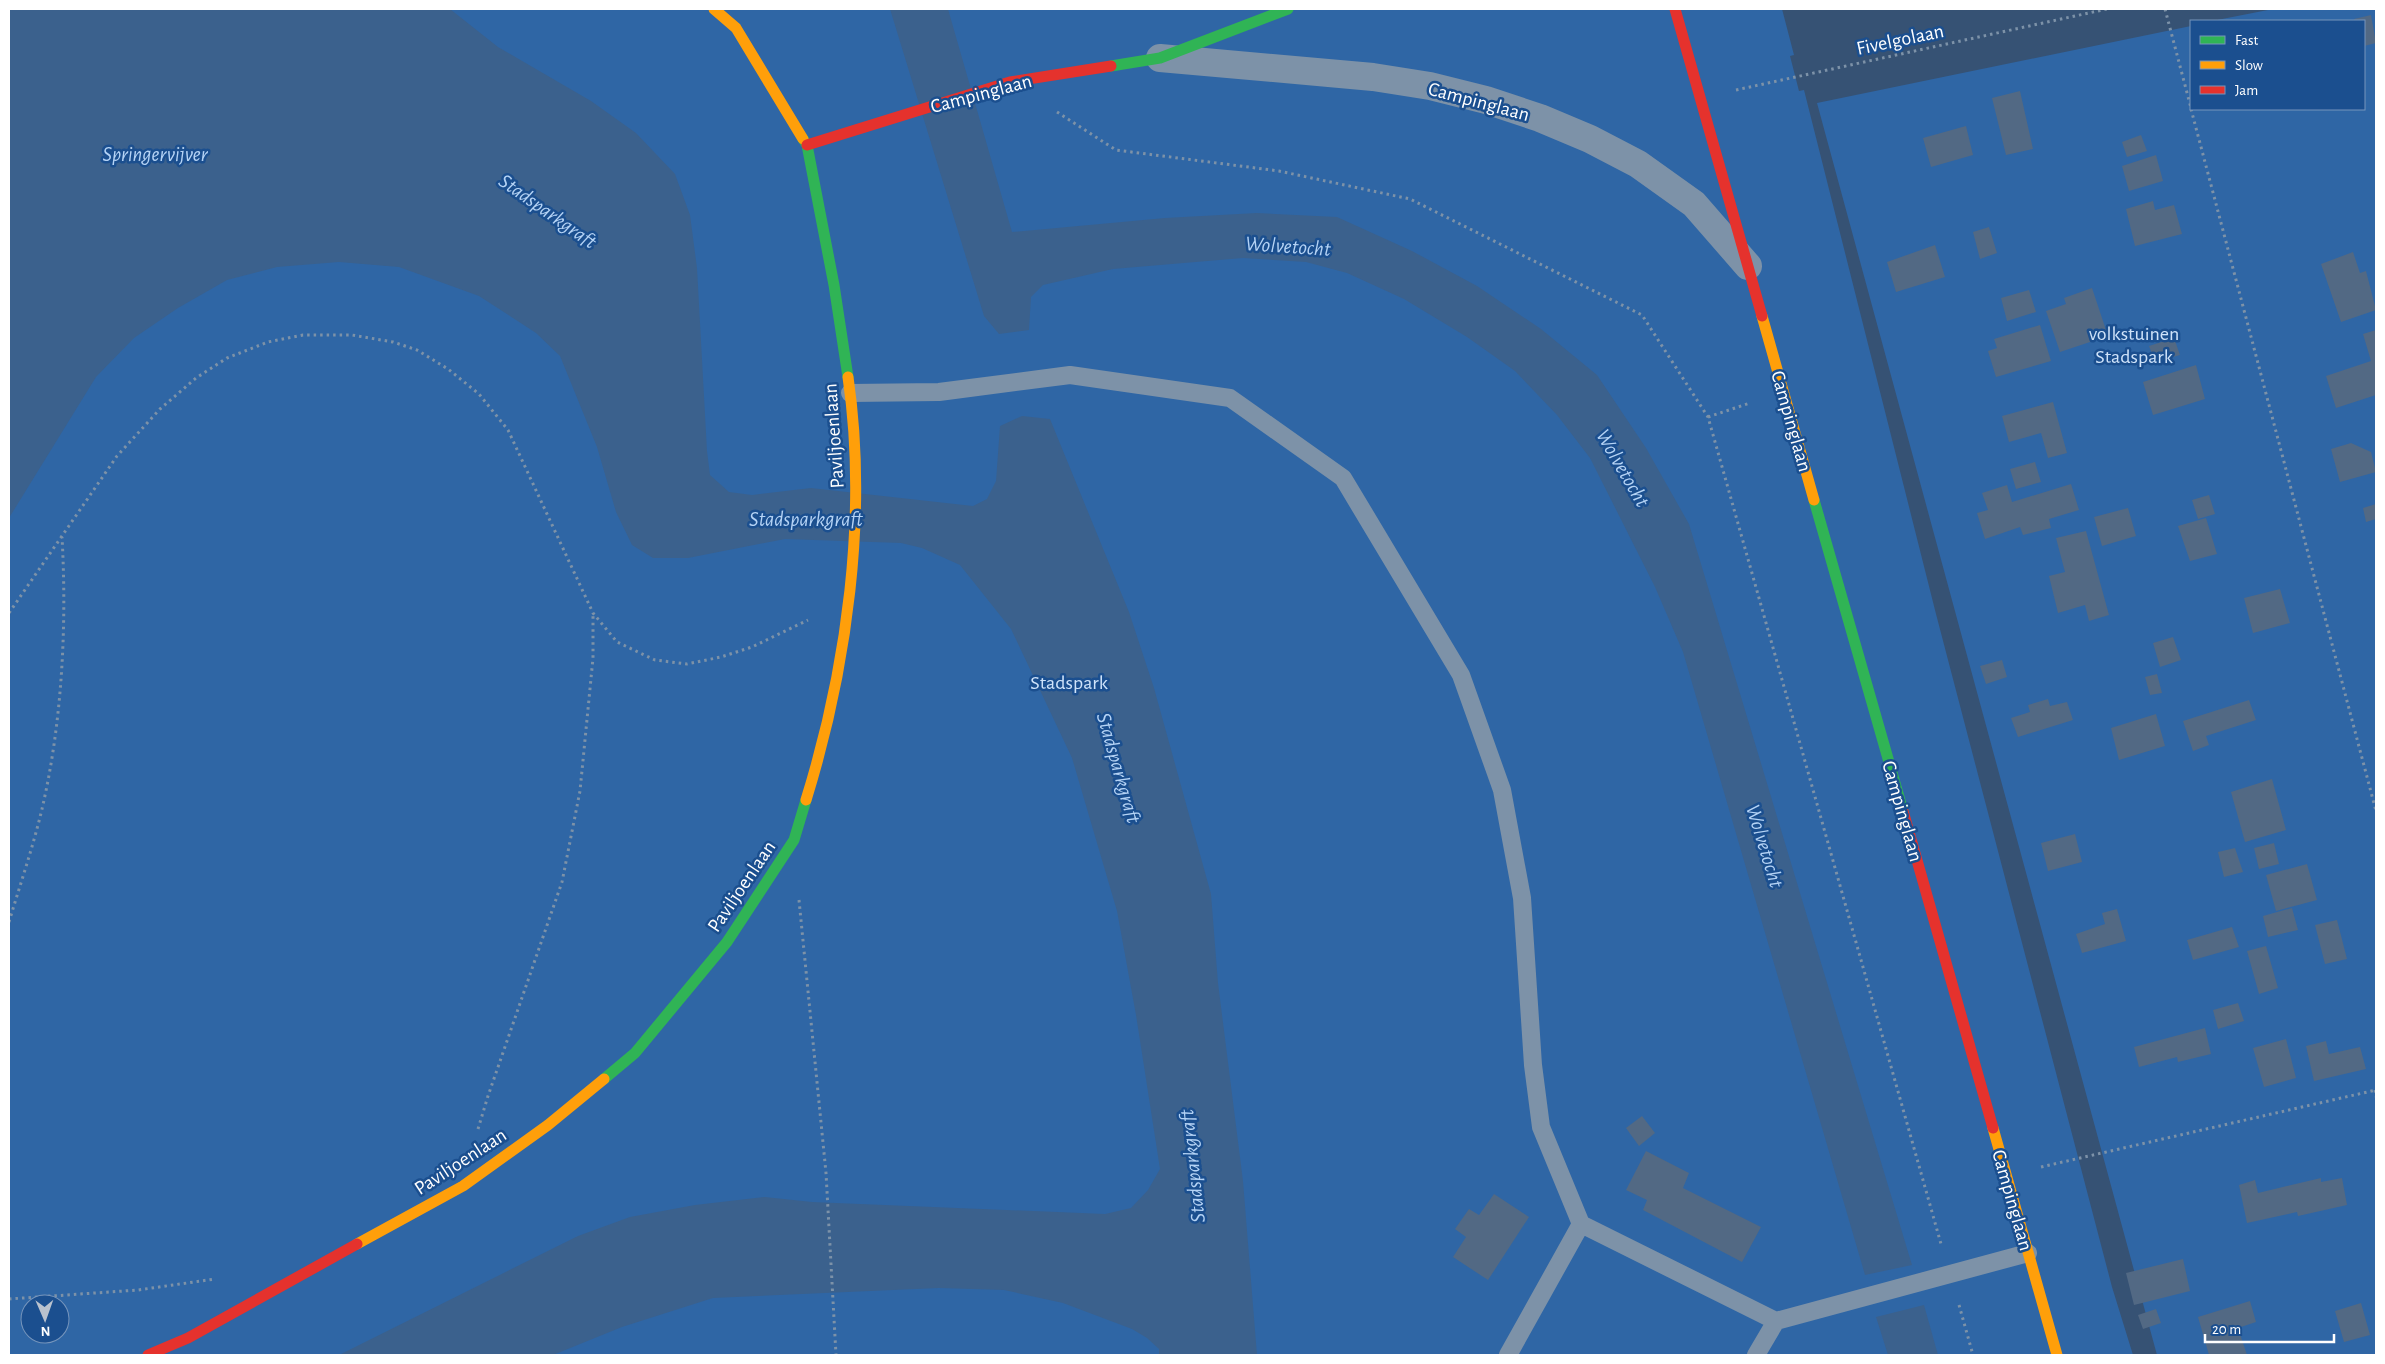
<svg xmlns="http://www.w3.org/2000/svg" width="2385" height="1364" font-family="'Alegreya Sans',sans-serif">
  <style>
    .green { fill: #2f66a5; fill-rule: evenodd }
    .water { fill: #3b618d }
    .building { fill: #526984 }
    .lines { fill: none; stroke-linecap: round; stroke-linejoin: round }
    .path { stroke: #7d92a8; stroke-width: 3; stroke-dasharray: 2.5 4; stroke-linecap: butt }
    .lane { stroke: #7d92a8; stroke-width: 18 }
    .street { stroke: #7d92a8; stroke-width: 28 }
    .fast { stroke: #30b455; stroke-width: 11 }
    .slow { stroke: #ff9f0a; stroke-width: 11 }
    .jam { stroke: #e5322d; stroke-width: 11 }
    .labels { text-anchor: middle; stroke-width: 5; stroke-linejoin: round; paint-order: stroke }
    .street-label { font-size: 20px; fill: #fff; stroke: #1b4f8f }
    .park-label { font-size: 20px; fill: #cfe3fa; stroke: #1b4f8f }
    .water-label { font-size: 21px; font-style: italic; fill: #b5d3f5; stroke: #1b4f8f }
  </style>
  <rect width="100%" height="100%" fill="#365274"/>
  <path class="green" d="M9,9H1782L1794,55L1790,56L1799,91L1804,90L1936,614L2112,1287L2133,1355H9ZM30,1304H60V1334H30Z
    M2273,9H2376V1355H2157L1817,103L2191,26V109H2364V21H2212Z"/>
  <path class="water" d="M9,9H450L498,47L591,101L636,133L675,174L690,215L697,268L707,451L710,475L729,492L752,495L811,488L973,506L987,499L996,481L1000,426L1022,416L1050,419L1129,612L1154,688L1211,894L1218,983L1243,1181L1257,1355H1159V1349L1147,1338L1132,1329L1063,1303L1004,1290L939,1288L713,1298L622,1327L553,1355H339L578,1236L630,1217L695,1205L765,1197L812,1202L1105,1214L1131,1208L1148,1190L1160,1169L1136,1015L1117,911L1072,758L1011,629L960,565L922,548L901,543L785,539L688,558H653L632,545L616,512L597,447L560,356L536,333L479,296L399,267L339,262L277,267L227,280L178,308L134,338L96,377L9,518Z
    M890,9H948L1012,232L1165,218L1257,213L1337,217L1412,251L1477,286L1541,329L1597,375L1646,448L1689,524L1912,1265L1865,1275L1683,652L1655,587L1590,458L1557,415L1515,371L1467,337L1404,299L1347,273L1306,262L1243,258L1113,269L1043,285L1031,297L1029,330L999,334L984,316Z
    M1924,1305L1938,1355H1888L1876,1317Z"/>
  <path class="building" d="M2371,15L2376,43L2364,46V21H2355L2354,19Z
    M2020,91L2033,149L2006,155L1992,98Z
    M1966,126L1973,155L1931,167L1923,138Z
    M2141,135L2147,151L2127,157L2122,142Z
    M2156,155L2163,181L2129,191L2122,166Z
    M2153,201L2155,210L2174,205L2182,234L2135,246L2126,209Z
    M1989,227L1997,253L1980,259L1973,232Z
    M1935,245L1945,277L1896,292L1887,262Z
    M2353,252L2360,273L2366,271L2376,310L2341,322L2321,264Z
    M2092,288L2108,336L2060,352L2046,311L2066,304L2064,298Z
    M2029,290L2036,312L2007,321L2001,298Z
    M2040,325L2051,361L1996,377L1988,351L1997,348L1994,339Z
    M2376,330V395L2336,408L2326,376L2371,361L2363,334Z
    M2174,338L2180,355L2163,360L2160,352L2152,354L2149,346Z
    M2196,365L2205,399L2153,415L2143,382Z
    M2053,402L2067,453L2048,458L2041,433L2009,442L2002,416Z
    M2351,443L2371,452L2376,472L2340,482L2331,449Z
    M2035,462L2041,482L2016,489L2010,469Z
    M2071,484L2079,510L2049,519L2051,528L2023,535L2020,527L1985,539L1977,513L1988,510L1982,493L2007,485L2012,502Z
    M2209,495L2215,514L2198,519L2192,500Z
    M2376,504V519L2366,522L2363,508Z
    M2128,508L2136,536L2102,546L2094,517Z
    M2206,518L2217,554L2190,561L2178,526Z
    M2086,531L2109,615L2089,621L2085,605L2058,613L2049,576L2065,572L2056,538Z
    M2280,589L2290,623L2253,633L2244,598Z
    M2173,637L2181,660L2160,667L2153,643Z
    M2002,660L2007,677L1986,684L1980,666Z
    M2157,674L2162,693L2150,695L2145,677Z
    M2048,699L2050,706L2067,702L2073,720L2018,737L2011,718L2030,712L2028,705Z
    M2249,700L2256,720L2206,736L2209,745L2193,751L2183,721Z
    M2156,714L2165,746L2119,760L2111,728Z
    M2272,779L2286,830L2245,842L2231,792Z
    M2075,834L2082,862L2048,871L2041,843Z
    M2274,843L2279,864L2259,869L2254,848Z
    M2235,848L2243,872L2224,877L2218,852Z
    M2307,864L2317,900L2276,911L2266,875Z
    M2292,908L2298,930L2268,937L2263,916Z
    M2117,909L2126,941L2082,953L2076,934L2105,924L2102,913Z
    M2337,920L2347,959L2325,964L2315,925Z
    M2232,927L2239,947L2193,960L2187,940Z
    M2266,946L2278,988L2259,994L2247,951Z
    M2238,1003L2244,1021L2218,1029L2213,1010Z
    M2205,1028L2211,1054L2178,1062L2177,1057L2139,1067L2134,1047Z
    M2286,1039L2296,1078L2264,1087L2253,1048Z
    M2326,1041L2329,1054L2360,1047L2366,1069L2314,1081L2306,1046Z
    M1642,1116L1655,1133L1639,1146L1626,1128Z
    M1646,1151L1689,1173L1683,1188L1761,1227L1742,1262L1643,1210L1647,1200L1626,1190Z
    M2321,1178V1182L2342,1178L2347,1205L2298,1216L2297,1212L2247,1223L2239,1185L2255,1180L2258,1193Z
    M1494,1194L1529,1217L1488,1280L1453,1257L1466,1237L1455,1229L1469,1209L1479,1215Z
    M2183,1259L2190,1291L2134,1305L2126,1273Z
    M2250,1301L2256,1322L2238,1328L2247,1355H2209L2198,1317Z
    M2361,1303L2370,1335L2344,1342L2335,1311Z
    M2156,1309L2161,1323L2143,1329L2138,1315Z"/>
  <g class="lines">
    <path class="path" d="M2165,9L2191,108
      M1736,90L2107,9
      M2191,109L2376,811
      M1057,112L1116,150L1279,171L1410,199L1642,315L1708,417L1941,1244
      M1708,417L1750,403
      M9,613L117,456L160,409L196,378L227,358L268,342L303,335H352L393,342L417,350L448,369L479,394L508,430L593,613L617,642L655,660L687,664L721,657L752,647L808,620
      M799,900L826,1173L836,1355
      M9,922C20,885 33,847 42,809C62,723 67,626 62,537
      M2375,1090L2376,1097
      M478,1129L488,1096L562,882L580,791L593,658V614
      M2041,1167L2376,1090
      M9,1299L138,1290L215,1279
      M1959,1305L1973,1355"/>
    <path class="lane" d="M850,393L939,392L1070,375L1230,398L1343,478L1461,675L1502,790L1522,898L1533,1065L1541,1127L1581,1224L1508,1355
      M1581,1224L1776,1321L1756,1355
      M1776,1321L2028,1253"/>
    <path class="street" d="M1160,58L1373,77L1430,86L1486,100L1540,118L1590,139L1638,164L1694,204L1748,266"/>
    <path class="fast" d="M1111,66L1160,58L1288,9
      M803,139L807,145L834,285L848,377
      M1814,500L1903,811
      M604,1079L635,1053L727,942L794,840L806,800"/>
    <path class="slow" d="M714,9L736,28L803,139
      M1762,316L1814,500
      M806,800C847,668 868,515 848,377
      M1993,1128L2057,1355
      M357,1244L463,1186L548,1125L604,1079"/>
    <path class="jam" d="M1675,9L1762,316
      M807,145L1010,82L1111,66
      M1903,811L1993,1128
      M148,1355L188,1338L357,1244"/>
  </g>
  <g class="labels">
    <g class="street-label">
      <text transform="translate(1900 39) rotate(-12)" y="7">Fivelgolaan</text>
      <text transform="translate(981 93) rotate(-15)" y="7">Campinglaan</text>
      <text transform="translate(1479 101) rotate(15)" y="7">Campinglaan</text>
      <text transform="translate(1792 421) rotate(74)" y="7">Campinglaan</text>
      <text transform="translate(833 436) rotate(-94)" y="7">Paviljoenlaan</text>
      <text transform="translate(1903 811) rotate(74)" y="7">Campinglaan</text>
      <text transform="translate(741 886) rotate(-56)" y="7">Paviljoenlaan</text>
      <text transform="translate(460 1161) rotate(-33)" y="7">Paviljoenlaan</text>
      <text transform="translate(2013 1200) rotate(74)" y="7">Campinglaan</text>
    </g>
    <g class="park-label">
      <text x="2134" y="340">volkstuinen<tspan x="2134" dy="23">Stadspark</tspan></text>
      <text x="1069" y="689">Stadspark</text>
    </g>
    <g class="water-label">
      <text x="155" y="161">Springervijver</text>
      <text transform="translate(548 211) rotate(35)" y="7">Stadsparkgraft</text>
      <text transform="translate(1288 246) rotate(4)" y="7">Wolvetocht</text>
      <text transform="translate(1623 468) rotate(60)" y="7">Wolvetocht</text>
      <text x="806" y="526">Stadsparkgraft</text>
      <text transform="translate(1119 768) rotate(74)" y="7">Stadsparkgraft</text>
      <text transform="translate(1765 846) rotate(73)" y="7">Wolvetocht</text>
      <text transform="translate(1192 1166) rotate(-96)" y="7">Stadsparkgraft</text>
    </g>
  </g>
  <rect width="2385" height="1364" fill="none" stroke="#ffffff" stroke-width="20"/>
  <rect x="2190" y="20" width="175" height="90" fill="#1b4f8f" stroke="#7695bc"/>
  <rect x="2200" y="36" width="25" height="8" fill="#30b455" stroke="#7695bc"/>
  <text x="2235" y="45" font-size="15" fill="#ffffff">Fast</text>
  <rect x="2200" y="61" width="25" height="8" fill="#ff9f0a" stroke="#7695bc"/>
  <text x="2235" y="70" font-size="15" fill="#ffffff">Slow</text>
  <rect x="2200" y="86" width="25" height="8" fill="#e5322d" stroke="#7695bc"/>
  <text x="2235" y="95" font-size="15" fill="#ffffff">Jam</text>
  <g transform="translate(45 1319) rotate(178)"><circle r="24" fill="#1b4f8f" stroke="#7695bc"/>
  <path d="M0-4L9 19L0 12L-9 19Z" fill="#b9c2ce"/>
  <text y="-8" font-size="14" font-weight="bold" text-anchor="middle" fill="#ffffff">N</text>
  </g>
  <path d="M2205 1334v8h129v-8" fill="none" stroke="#ffffff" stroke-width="2.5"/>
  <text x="2212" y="1334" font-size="15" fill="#ffffff" stroke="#1b4f8f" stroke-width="4" paint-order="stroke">20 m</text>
</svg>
